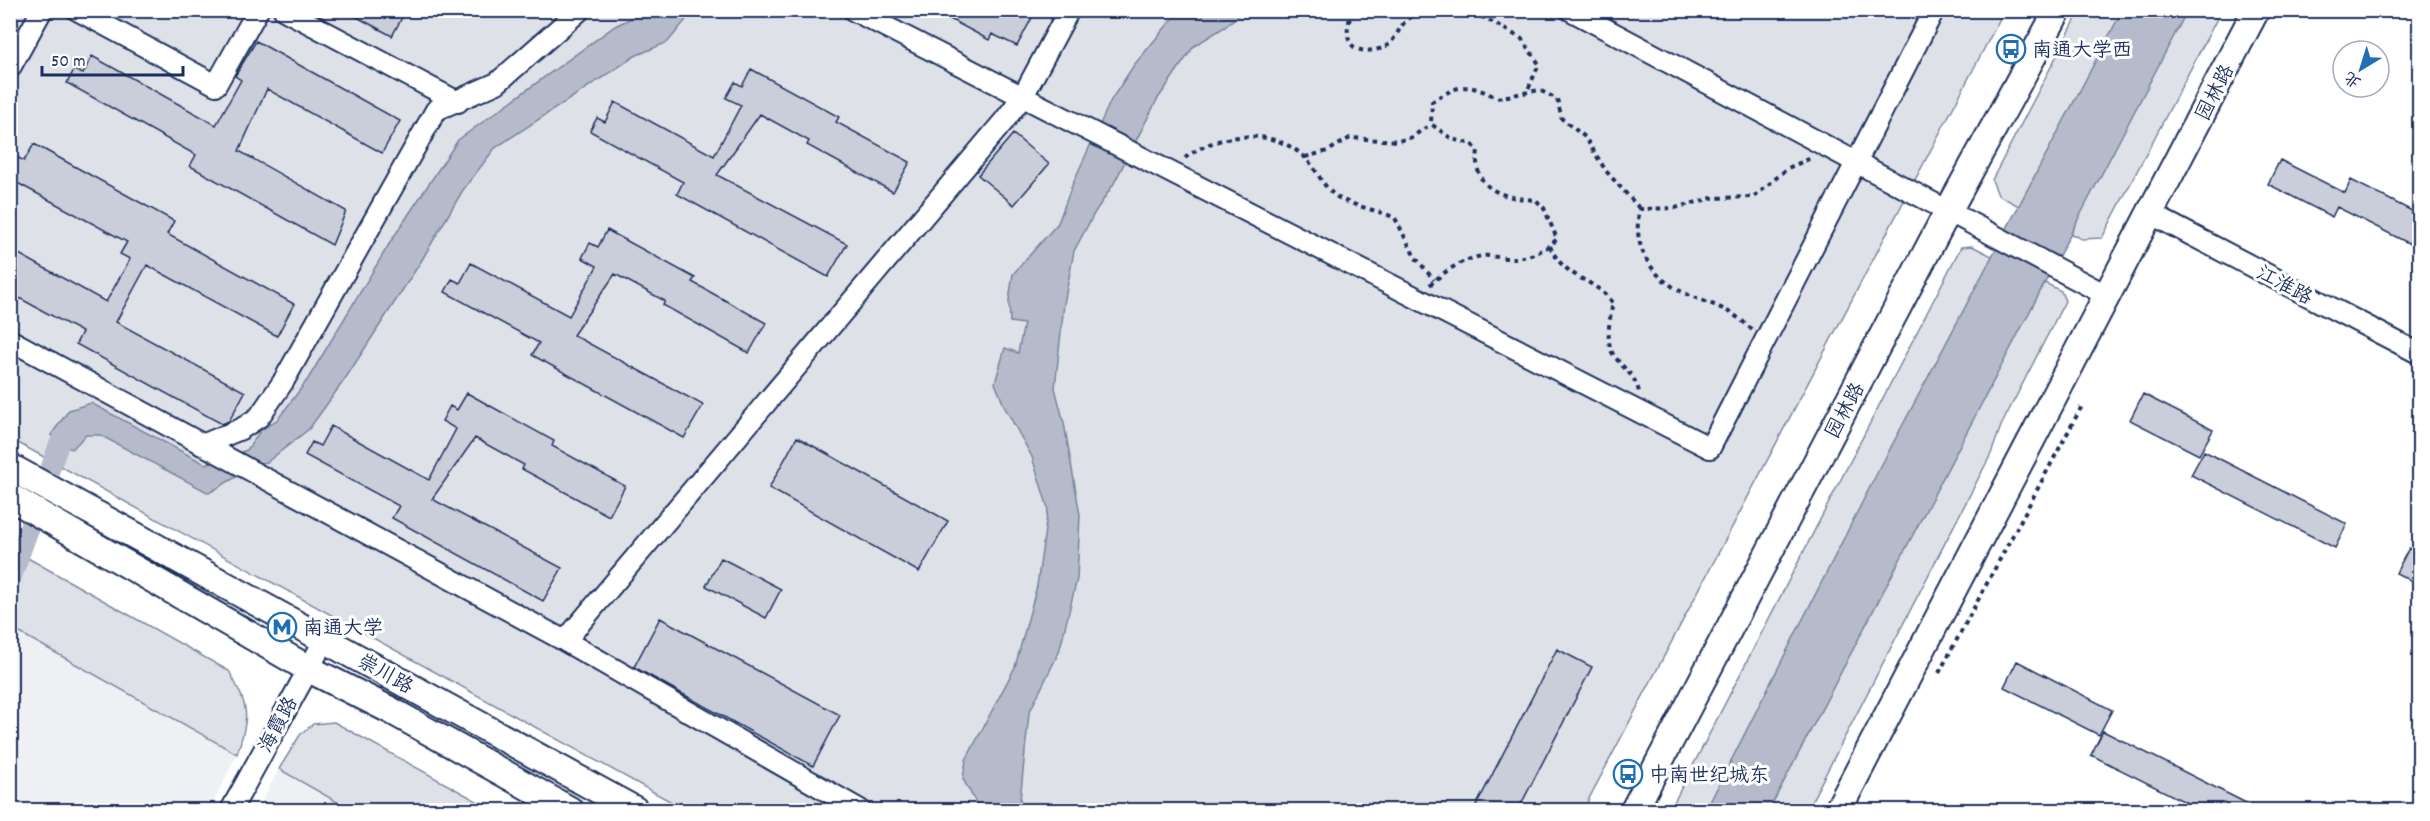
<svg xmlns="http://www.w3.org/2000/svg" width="2430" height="821" font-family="Dekko,'LXGW WenKai TC',sans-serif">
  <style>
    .built { fill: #eff0f4 }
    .green { fill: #dee1e7; stroke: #7c88a2; stroke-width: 1.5 }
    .water { fill: #b5bbca; stroke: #77839f; stroke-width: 1.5 }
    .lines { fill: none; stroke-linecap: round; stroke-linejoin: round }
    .canal { stroke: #b5bbca; stroke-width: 20 }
    .building { fill: #caceda; stroke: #1b2f5e; stroke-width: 1.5 }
    .minor-casing { stroke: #1b2f5e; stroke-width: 24 }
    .major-casing { stroke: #1b2f5e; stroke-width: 30 }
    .path { stroke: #1b2f5e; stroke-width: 4; stroke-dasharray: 4.5 4.5; stroke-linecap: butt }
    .minor { stroke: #fff; stroke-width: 20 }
    .major { stroke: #fff; stroke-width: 26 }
    .labels { text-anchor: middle; stroke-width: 6; stroke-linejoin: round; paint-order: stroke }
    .poi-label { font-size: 20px; fill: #1b2f5e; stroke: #fff; text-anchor: start }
    .street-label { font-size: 20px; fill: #1b2f5e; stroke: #fff }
  </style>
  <rect width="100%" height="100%" fill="#fff"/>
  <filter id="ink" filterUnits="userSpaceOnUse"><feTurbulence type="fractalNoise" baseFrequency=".0167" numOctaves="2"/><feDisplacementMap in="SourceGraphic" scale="12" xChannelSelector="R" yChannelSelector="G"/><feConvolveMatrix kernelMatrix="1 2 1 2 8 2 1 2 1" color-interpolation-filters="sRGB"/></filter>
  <g filter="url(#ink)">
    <path class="built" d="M10,628L237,754L210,810H11Z
      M279,769L351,810H257Z"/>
    <path class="green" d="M10,11H2004L1583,810H686L11,439Z
      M2080,11H2221L2102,238L2081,239L1998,195L1992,180Z
      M1972,246L2061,291L2065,301L2001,426L1991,454L1807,810H1670L1961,247Z
      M10,548L229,671C249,708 250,713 237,754L11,628Z
      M334,722L493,810H351L279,769L300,735L313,724Z"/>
    <path class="water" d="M646,11H693L668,42L635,56L495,148L463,190L420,263L345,379L309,429L267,462L260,463L209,493L100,435H86L72,449L59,444L51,435L69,410L91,403L205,464L247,450L260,431L278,419L308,379L391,241L458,140L615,26Z
      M1179,11H1243L1225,27L1194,46L1157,100L1113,185L1095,212L1074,251L1064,304L1055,388L1064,423L1080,515L1077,579L1059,652L1029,713L1019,810H980L963,779L966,760L1015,667L1037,586L1048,508L1032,457L1005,408L995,383L1005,348L1018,353L1024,324L1010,322L1009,300L1013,274L1058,223L1073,183L1111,100L1134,65Z
      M2122,11H2187L1769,810H1706L1873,481Z"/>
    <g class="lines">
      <path class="canal" d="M10,582L59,444"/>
    </g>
    <path class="building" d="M344,10H406L392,36Z
      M933,10H1036L1017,46L992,34L989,40Z
      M256,41L400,121L382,153L267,89L239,151L346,211L332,245L190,166L196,155L67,83L74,70L83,74L92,56L216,125L241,80L235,76Z
      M751,69L839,117L836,122L910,162L893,192L807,145L809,141L760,114L717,175L847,244L828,277L677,194L683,182L590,131L597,118L605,122L615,102L714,156L741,105L726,98L735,82L742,86Z
      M1013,134L1049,164L1014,205L978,175Z
      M34,144L174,221L167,234L294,304L277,336L147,265L116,322L245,392L229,421L222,424L76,344L82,332L10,293V249L106,302L130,259L120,254L127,242L10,179V169L17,157L24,161Z
      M2280,160L2345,193L2351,180L2420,215V249L2337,207L2332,217L2268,184Z
      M607,230L695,278L692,282L766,323L749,353L663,305L665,301L615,274L573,335L703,405L684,438L532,355L539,343L445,292L452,279L460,283L471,263L569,316L597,266L582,258L590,243L598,247Z
      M467,393L554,441L552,446L625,486L609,516L522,469L524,465L475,438L432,499L562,568L543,601L392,518L399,506L305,455L312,442L320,446L331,426L429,480L456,429L442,421L450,406L457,410Z
      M2143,394L2213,430L2199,455L2130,420Z
      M797,437L948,521L919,572L769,488Z
      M2204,451L2347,524L2335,548L2191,475Z
      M2409,548L2420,553V585L2396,573Z
      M721,558L781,589L766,618L706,586Z
      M660,618L840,715L813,766L634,667Z
      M1557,649L1592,667L1518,810H1474Z
      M2017,661L2112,710L2099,735L2004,687Z
      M2103,731L2260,810H2201L2091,755Z"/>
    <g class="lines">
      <g class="minor-casing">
        <path id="minor" d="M77,10L216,85L258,10
          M284,10L458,102
          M853,10L1710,448L1934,10
          M1570,10L2108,296
          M10,68L42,10
          M2151,214L2420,354
          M10,340L565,641L860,810
          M202,445L241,429L259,417L283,382L436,110L497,83L580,10
          M565,641L1004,121L1023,96L1069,10
          M231,810L325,639"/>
      </g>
      <g class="major-casing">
        <path id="major" d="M10,467L635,810
          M10,497L307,668L390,710L570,810
          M1634,810L1947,213L2058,10
          M1838,810L2256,10"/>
      </g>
      <path class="path" d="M526,10H534
        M1353,10C1342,35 1347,57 1379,49C1398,44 1396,26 1411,17C1417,13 1428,12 1434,10
        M1464,10L1487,19L1522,39L1539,64L1527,92
        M1305,157L1328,151L1350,138L1398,141L1412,137L1431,124
        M1185,158C1218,132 1276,126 1307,160C1319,172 1323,189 1339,198C1356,207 1378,210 1395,218L1415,257L1434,280
        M1550,246C1564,280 1594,277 1613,303C1610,316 1605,342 1613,354C1622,368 1635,374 1639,392
        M1430,285C1443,272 1464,258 1483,256C1491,255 1499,258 1507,258C1526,259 1544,252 1557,239L1544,208L1536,200C1504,198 1471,190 1478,151L1472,144L1452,139L1431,124L1432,102C1459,83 1469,83 1497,98L1539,90L1557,99L1562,119L1585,137L1606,171L1640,209
        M1752,330C1726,303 1704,305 1675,288C1646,271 1632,240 1640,209L1675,208L1712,198L1754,197L1788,168L1811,158
        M1939,673L2083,404"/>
      <use href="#minor" class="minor"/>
      <use href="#major" class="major"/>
    </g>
  </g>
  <defs>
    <g id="bus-ring" transform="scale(1.5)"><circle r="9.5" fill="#fff" stroke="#1f6fb2" stroke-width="1.5"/><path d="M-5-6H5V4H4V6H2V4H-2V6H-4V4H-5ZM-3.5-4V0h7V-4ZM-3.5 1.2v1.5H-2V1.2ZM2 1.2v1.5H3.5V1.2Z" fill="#1f6fb2"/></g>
    <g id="metro-ring" transform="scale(1.5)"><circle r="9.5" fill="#fff" stroke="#1f6fb2" stroke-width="1.5"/><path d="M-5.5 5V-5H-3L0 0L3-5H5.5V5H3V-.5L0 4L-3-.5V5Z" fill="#1f6fb2"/></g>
  </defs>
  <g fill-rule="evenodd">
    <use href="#bus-ring" x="2011" y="49"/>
    <use href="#metro-ring" x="282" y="627"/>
    <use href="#bus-ring" x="1628" y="774"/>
  </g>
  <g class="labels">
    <g class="poi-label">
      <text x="2032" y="56">南通大学西</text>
      <text x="303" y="634">南通大学</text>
      <text x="1649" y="781">中南世纪城东</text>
    </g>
    <g class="street-label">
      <text transform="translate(2214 92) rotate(-63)" y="7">园林路</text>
      <text transform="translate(2285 284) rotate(28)" y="7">江淮路</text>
      <text transform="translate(1844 410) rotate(-62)" y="7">园林路</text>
      <text transform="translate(386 673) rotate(29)" y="7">崇川路</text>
      <text transform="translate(277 724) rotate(-62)" y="7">海霞路</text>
    </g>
  </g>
  <rect width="2430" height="821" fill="none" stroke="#fff" stroke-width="36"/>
  <rect x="18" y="18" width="2394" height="785" fill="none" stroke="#1b2f5e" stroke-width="2" filter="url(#ink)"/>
  <g transform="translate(2361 69) rotate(218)"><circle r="28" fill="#ffffff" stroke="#a4acbf" stroke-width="1.5"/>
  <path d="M0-4.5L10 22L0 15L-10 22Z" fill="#1f6fb2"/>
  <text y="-9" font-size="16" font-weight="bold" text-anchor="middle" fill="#1b2f5e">北</text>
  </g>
  <path d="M42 66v9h141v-9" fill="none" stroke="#1b2f5e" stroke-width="3"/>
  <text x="51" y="66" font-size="18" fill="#1b2f5e" stroke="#ffffff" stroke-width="4.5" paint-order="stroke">50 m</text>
</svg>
